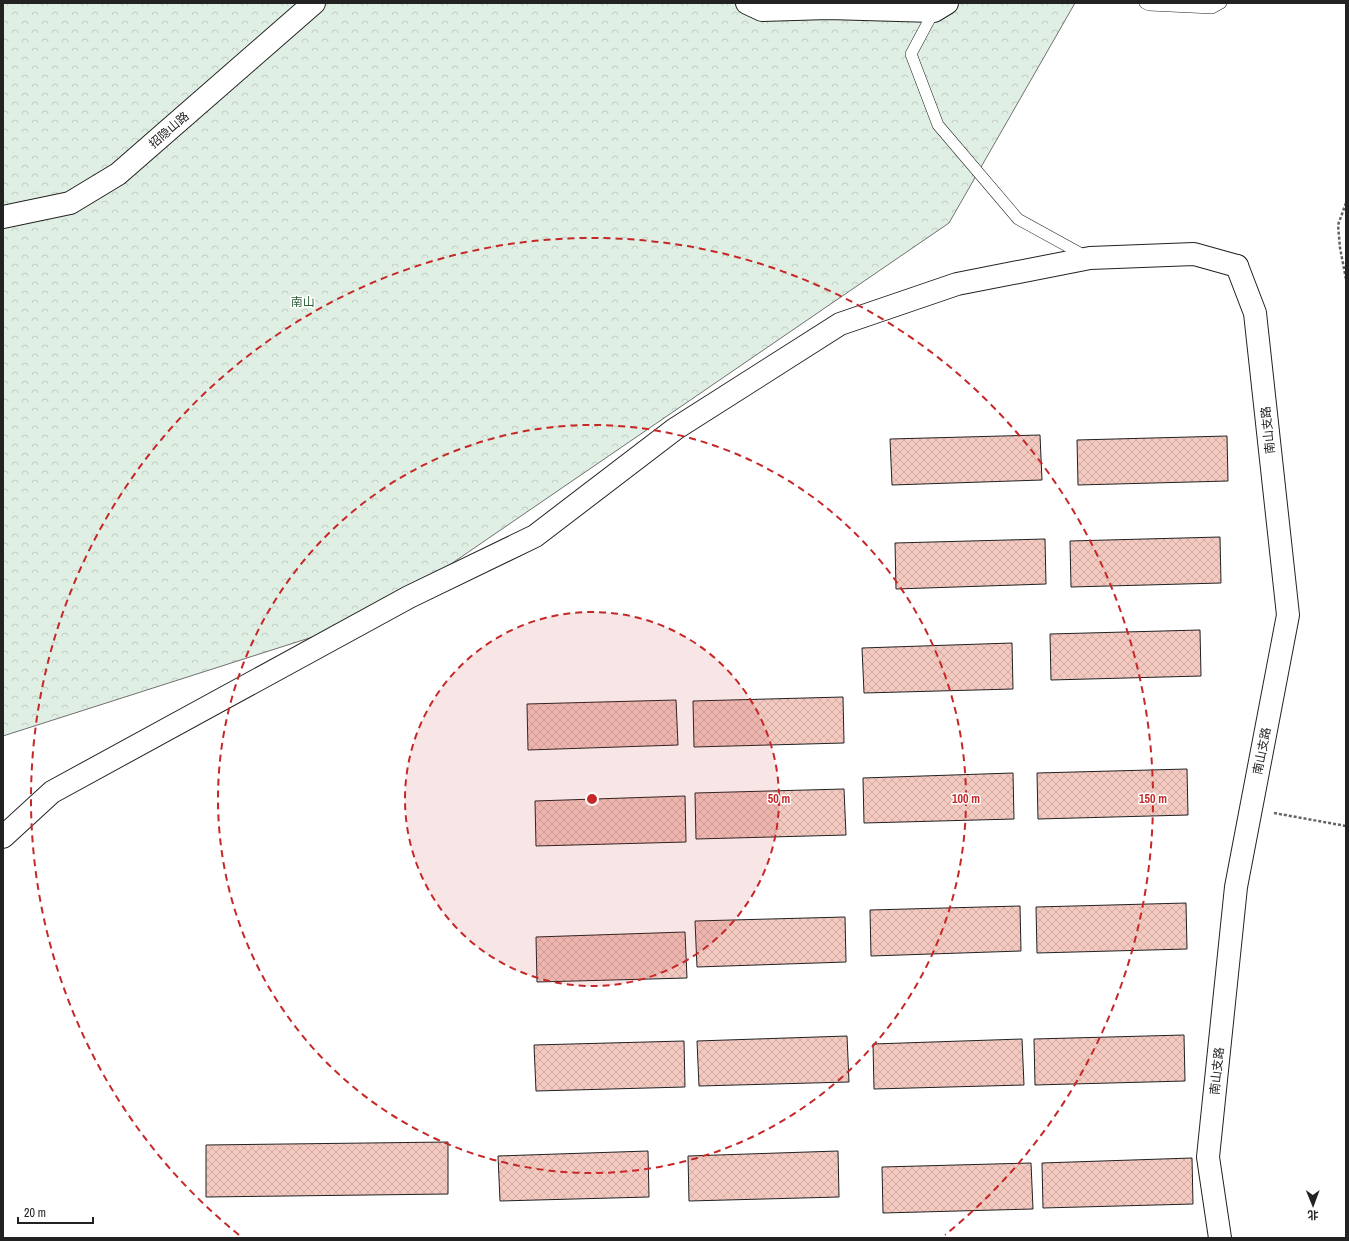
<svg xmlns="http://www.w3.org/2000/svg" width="1349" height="1241" font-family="'Archivo Narrow','Noto Sans SC',sans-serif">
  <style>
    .forest { fill: url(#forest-crowns); stroke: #6f6f6f }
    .building { fill: url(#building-cross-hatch); stroke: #222 }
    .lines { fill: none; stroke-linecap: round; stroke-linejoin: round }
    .service-casing { stroke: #222; stroke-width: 12 }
    .minor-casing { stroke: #222; stroke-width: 24 }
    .tertiary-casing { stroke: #222; stroke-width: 24 }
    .path { stroke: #646464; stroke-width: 2.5; stroke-dasharray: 3 2; stroke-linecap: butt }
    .service { stroke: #fff; stroke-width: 11 }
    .minor { stroke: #fff; stroke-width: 22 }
    .tertiary { stroke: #fff; stroke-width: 22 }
    .ring { fill: none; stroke: #c62828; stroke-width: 2; stroke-dasharray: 7 5 }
    .labels { text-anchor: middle; stroke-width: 3; stroke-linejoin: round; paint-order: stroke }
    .street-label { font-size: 12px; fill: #222; stroke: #fff }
    .park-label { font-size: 12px; fill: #2f5e38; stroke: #fff }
    .centre { fill: #c62828; stroke: #fff; stroke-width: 2 }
    .ring-label { font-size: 12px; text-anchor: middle; font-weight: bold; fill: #c62828; stroke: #fff; stroke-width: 3; stroke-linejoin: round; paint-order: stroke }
  </style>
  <defs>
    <pattern id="forest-crowns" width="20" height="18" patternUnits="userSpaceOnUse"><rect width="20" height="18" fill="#e0efe3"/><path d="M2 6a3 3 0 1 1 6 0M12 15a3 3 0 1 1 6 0" fill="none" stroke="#c0cdc2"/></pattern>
    <pattern id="building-cross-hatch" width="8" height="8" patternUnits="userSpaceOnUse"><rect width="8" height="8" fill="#f3c9c0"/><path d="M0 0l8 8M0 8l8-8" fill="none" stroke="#d0aca5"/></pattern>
  </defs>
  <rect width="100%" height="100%" fill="#fff"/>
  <path class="forest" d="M3,3H1075L949,223L372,618L3,736Z"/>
  <path class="building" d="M1040,435L1042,480L892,485L890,439Z
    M1227,436L1228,481L1078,485L1077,440Z
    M1220,537L1221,583L1071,587L1070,541Z
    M1045,539L1046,584L896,589L895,543Z
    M1200,630L1201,676L1051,680L1050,634Z
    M1012,643L1013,689L864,693L862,648Z
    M843,697L844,743L694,747L693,701Z
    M676,700L678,745L528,750L527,704Z
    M1187,769L1188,815L1038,819L1037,773Z
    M1013,773L1014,819L864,823L863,778Z
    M844,789L846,835L696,839L695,793Z
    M685,796L686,842L536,846L535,801Z
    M1186,903L1187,949L1037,953L1036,907Z
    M1020,906L1021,951L871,956L870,910Z
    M845,917L846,962L697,967L695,921Z
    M685,932L687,978L537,982L536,937Z
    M1184,1035L1185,1081L1035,1085L1034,1039Z
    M847,1036L849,1082L699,1086L697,1041Z
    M1022,1039L1024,1085L874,1089L873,1044Z
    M684,1041L685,1087L536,1091L534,1045Z
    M448,1142V1194L206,1197V1145Z
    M648,1151L649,1197L500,1201L498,1156Z
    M838,1151L839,1197L689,1201L688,1156Z
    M1192,1158L1193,1204L1043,1208L1042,1163Z
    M1031,1163L1033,1209L883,1213L882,1167Z"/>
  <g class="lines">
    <g class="service-casing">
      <path id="service" d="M1145,3L1149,5L1212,8L1221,3
        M934,11L911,54L938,125L1018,219L1087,257"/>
    </g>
    <g class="minor-casing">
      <path id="minor" d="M3,837L52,792L409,597L535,536L675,429L840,324L957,284L1090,258L1194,254L1237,266"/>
    </g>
    <g class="tertiary-casing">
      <path id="tertiary" d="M747,3L762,10L828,8L934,11L947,3
        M3,217L70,203L118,174L314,3
        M1220,1238L1208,1157L1236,887L1288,615L1255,313L1237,266"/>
    </g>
    <path class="path" d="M1346,203L1338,225L1340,248L1346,279
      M1274,813L1346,826"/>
    <use href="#service" class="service"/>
    <use href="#minor" class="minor"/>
    <use href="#tertiary" class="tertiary"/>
  </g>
  <circle cx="592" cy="799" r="187" fill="#c62828" fill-opacity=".12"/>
  <g class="ring">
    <circle cx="592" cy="799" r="187"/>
    <circle cx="592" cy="799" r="374"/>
    <path d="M239 1235A561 561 0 1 1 945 1235"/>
  </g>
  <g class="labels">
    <g class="street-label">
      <text transform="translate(169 130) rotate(-41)" y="4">招隐山路</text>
      <text transform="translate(1268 430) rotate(-96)" y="4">南山支路</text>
      <text transform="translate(1262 751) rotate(-79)" y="4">南山支路</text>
      <text transform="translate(1217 1071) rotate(-84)" y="4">南山支路</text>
    </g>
    <g class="park-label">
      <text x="303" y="306">南山</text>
    </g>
  </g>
  <circle cx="592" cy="799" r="6" class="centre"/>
  <g class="ring-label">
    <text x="779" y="803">50 m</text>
    <text x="966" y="803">100 m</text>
    <text x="1153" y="803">150 m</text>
  </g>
  <rect width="1349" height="1241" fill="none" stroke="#222222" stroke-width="8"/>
  <g transform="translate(1313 1205) rotate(179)" stroke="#ffffff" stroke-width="3" paint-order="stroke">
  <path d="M0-3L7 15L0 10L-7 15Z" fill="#222222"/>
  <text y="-6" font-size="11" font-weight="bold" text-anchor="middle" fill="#222222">北</text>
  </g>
  <path d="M18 1217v6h75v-6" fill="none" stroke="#222222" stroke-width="2"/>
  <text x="24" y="1217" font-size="12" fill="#222222" stroke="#ffffff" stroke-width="3" paint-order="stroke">20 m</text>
</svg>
